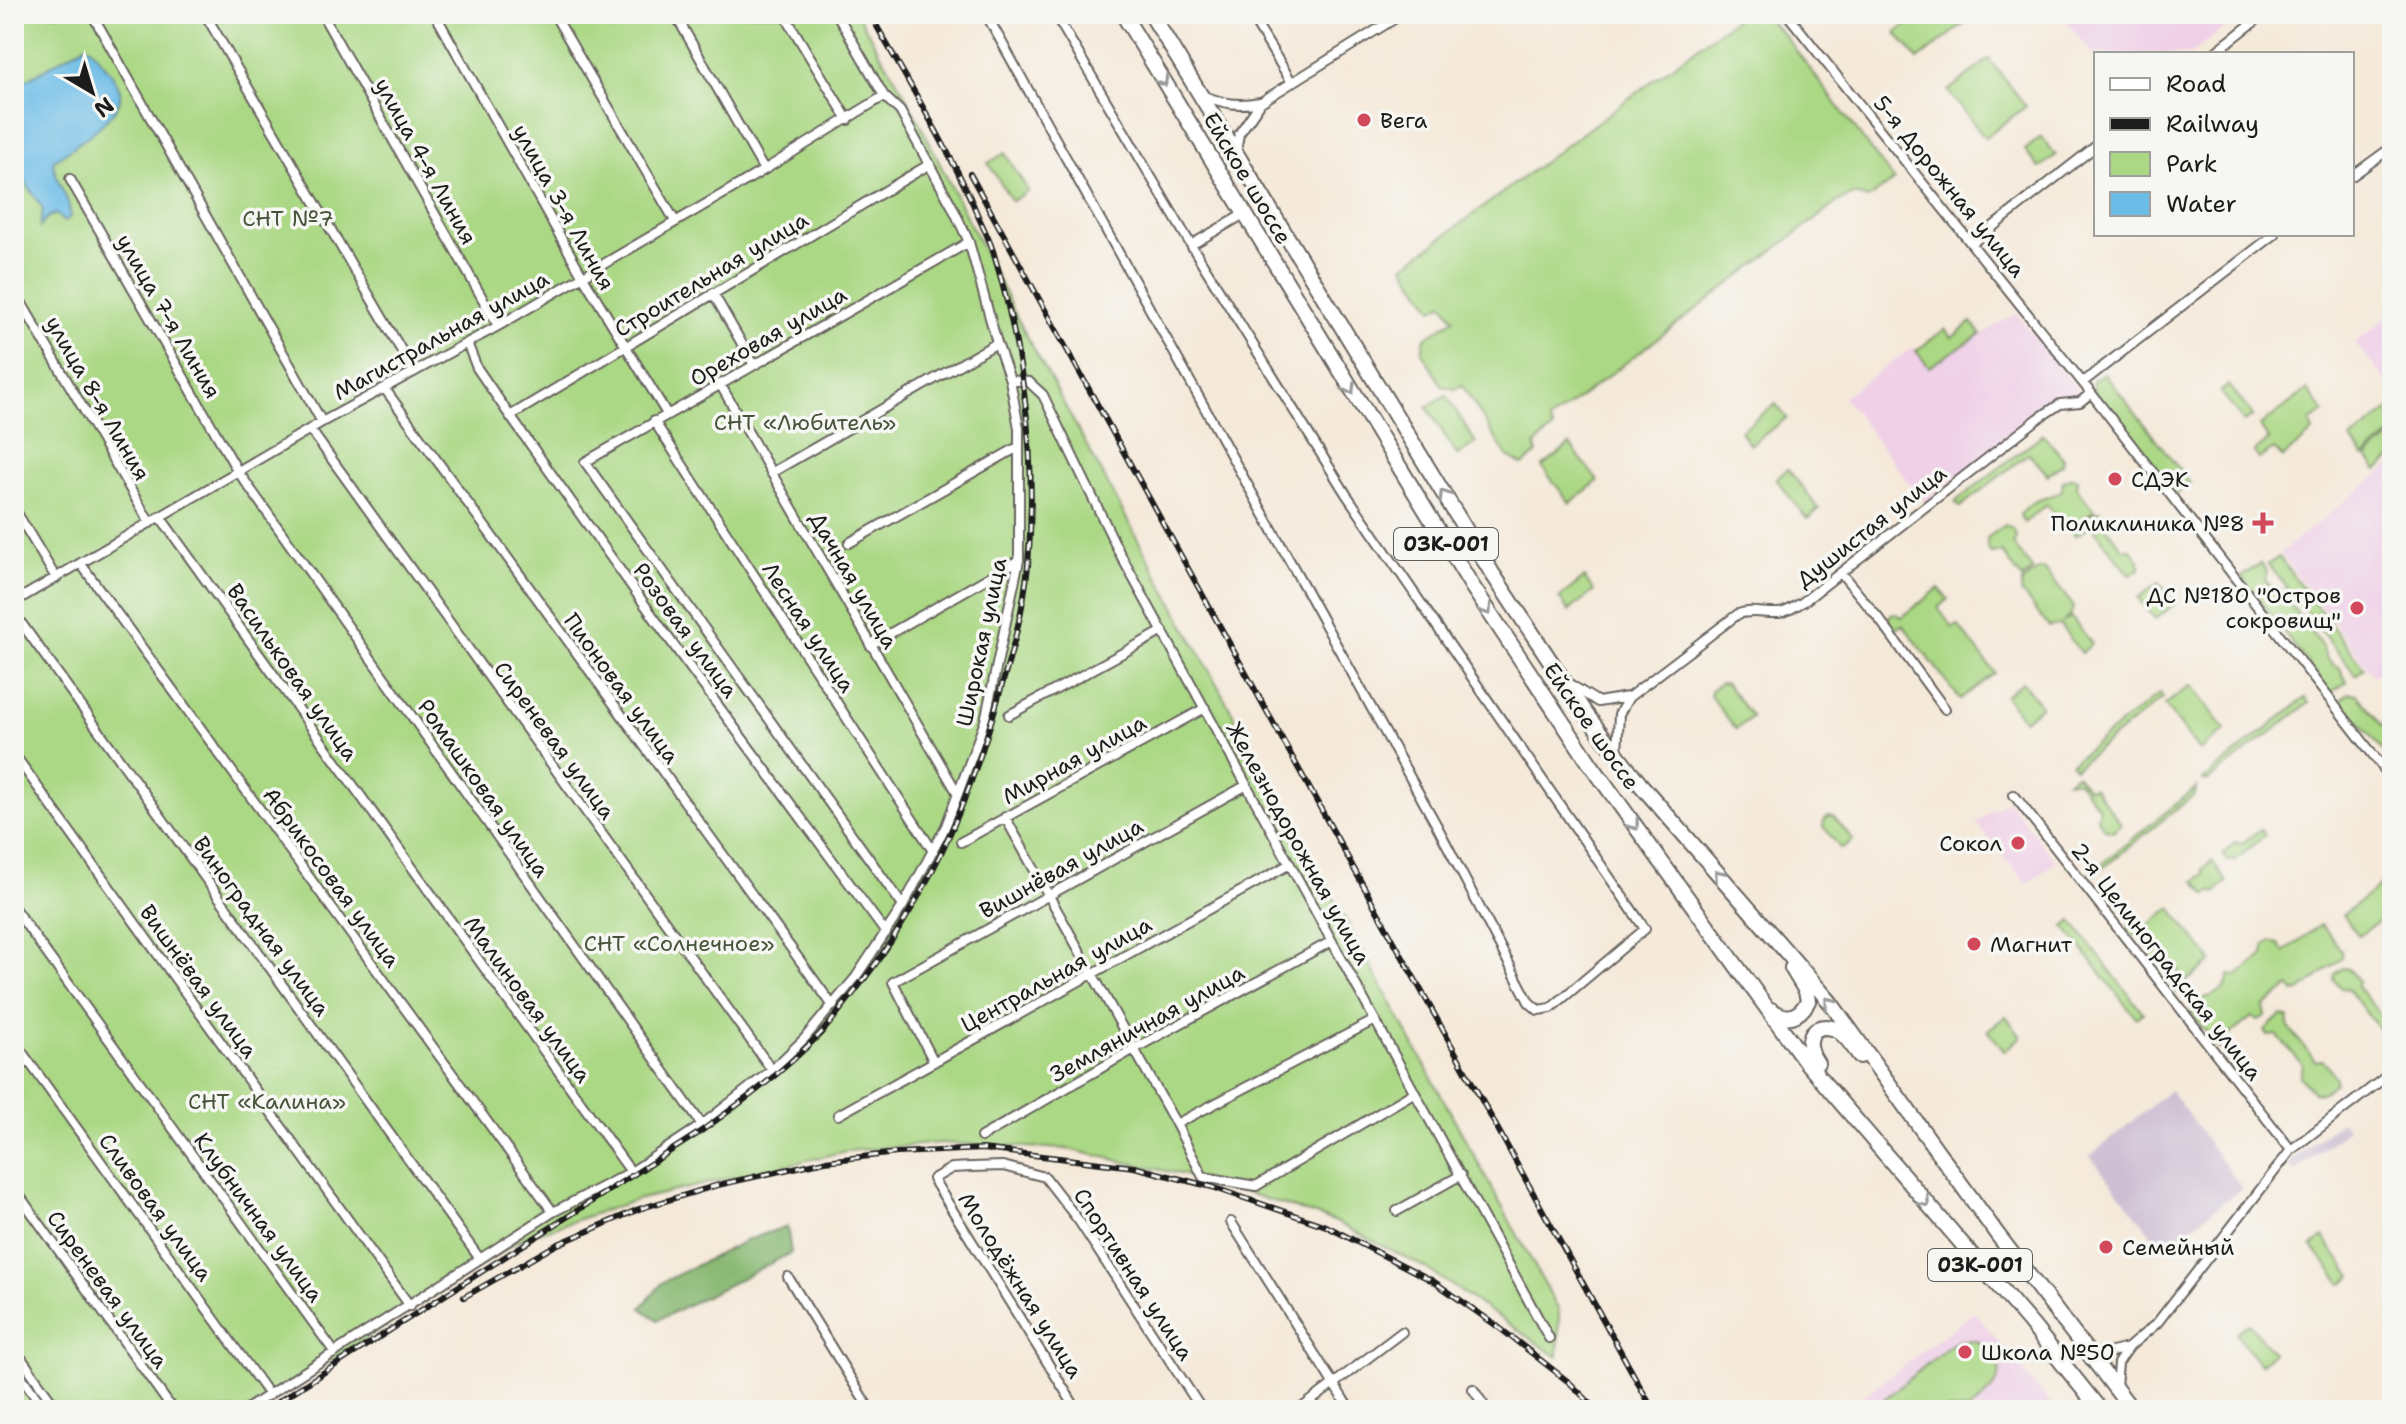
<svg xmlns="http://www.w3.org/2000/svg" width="2406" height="1424" font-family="'Shantell Sans',sans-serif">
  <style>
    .built { fill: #efd0e7 }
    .industrial { fill: #cdbed3 }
    .green { fill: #abd884; stroke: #647a50; stroke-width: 2 }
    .forest { fill: #88b872; stroke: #526a47; stroke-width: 2 }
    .water { fill: #6bbce7; stroke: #446c82; stroke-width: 2 }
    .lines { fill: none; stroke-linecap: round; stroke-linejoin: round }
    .street-casing { stroke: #68645e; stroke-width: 12 }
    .primary-casing { stroke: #68645e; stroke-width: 18 }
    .street { stroke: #fff; stroke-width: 8 }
    .primary { stroke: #fff; stroke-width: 14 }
    .rail-casing { stroke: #1c1c1c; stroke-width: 6 }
    .rail { stroke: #f6f6f2; stroke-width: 3; stroke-dasharray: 9; stroke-linecap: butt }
    .oneway { stroke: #999 }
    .poi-dot { fill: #d1495b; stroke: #f6f6f2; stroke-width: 3 }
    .labels { text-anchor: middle; stroke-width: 7; stroke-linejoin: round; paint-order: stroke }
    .shield { fill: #f6f6f2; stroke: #5d5d5c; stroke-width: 2 }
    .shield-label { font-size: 20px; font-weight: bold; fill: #1c1c1c }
    .poi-label { font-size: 22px; fill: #1c1c1c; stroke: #f6f6f2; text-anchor: start }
    .street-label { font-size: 22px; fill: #1c1c1c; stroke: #f6f6f2 }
    .park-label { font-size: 22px; fill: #47543b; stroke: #f6f6f2 }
  </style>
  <rect width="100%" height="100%" fill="#f6f6f2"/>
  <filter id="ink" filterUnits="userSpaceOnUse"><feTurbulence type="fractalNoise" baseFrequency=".0125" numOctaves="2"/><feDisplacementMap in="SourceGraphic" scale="16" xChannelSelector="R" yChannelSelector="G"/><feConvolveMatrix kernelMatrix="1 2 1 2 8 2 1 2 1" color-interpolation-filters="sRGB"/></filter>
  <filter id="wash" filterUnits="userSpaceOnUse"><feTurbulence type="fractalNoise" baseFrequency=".006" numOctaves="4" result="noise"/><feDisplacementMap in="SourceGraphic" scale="32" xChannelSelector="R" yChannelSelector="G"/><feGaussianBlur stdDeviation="1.8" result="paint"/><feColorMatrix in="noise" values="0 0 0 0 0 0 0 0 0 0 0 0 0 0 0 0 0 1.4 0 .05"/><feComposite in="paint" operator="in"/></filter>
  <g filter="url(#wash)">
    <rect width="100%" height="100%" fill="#f5e9d9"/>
    <path class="built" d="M2060,14H2242L2191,54H2096V59Z
      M2016,313L2079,391L2076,396L2061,397L1924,502L1843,397L1913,347L1929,368Z
      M2392,313V389L2355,343Z
      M2392,464V662L2374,676L2280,553Z
      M2007,800L2056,862L2027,884L1976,823Z
      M1974,1312L2056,1410H1845Z"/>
    <path class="industrial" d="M2170,1090L2242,1188L2163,1249L2090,1156Z
      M2342,1121L2348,1129L2294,1172L2287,1163Z"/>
    <path class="green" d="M14,14H857L907,98L1017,318L1559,1311L1558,1357L1424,1267L1334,1221L1207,1180L1067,1149L941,1143L847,1151L636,1200L522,1238L255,1410H14Z
      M1742,14H1762L1785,36L1894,180L1868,199L1854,195L1839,201L1549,421L1553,429L1535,445L1537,453L1523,465L1506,455L1462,385L1455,389L1442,386L1422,352L1425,338L1454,319L1443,303L1433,309L1404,266Z
      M1921,14H1972L1974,16L1918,60L1896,33Z
      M1989,59L2026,106L1985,138L1948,91Z
      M2041,137L2056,155L2039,168L2025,150Z
      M1005,153L1028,191L1012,201L988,163Z
      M1972,322L1981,334L1929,367L1916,351L1945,329L1952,337Z
      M2104,373L2190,483L2177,493L2172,491L2096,394L2093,388V380Z
      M2229,385L2253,416L2244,422L2220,392Z
      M2307,390L2324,412L2310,422L2313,432L2283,458L2274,449L2259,459L2254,452L2269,440L2260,426Z
      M1446,395L1476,443L1457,455L1427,407Z
      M1776,404L1787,418L1750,445L1740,431Z
      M2392,408V434L2364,457L2351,440Z
      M2043,434L2063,458L2062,464L2048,475L2029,453L1960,507L1955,502Z
      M2392,437V459L2377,470L2367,457Z
      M1570,445L1598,481L1570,503L1542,467Z
      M1788,469L1819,509L1807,519L1776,479Z
      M2072,477L2077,479L2076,487L2094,510L2068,530L2047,505L2024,523L2020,515C2035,494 2046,502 2062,490L2063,481Z
      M2100,511L2106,520L2104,524L2123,549H2131L2139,560L2140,569L2130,575L2091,525L2076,536L2071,530L2095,512Z
      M2005,525L2014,530L2016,538L2013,544L2033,570L2022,579L2002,552L1991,553L1987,547V538Z
      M2279,557L2364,668L2356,675L2268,564Z
      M2261,563L2267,571L2265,580L2274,589H2279L2323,648C2324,656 2330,665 2339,667L2347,682L2330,693L2242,577Z
      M2040,569L2045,570L2074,607L2070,616L2062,623L2071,617L2092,644L2081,653L2060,625L2049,627L2021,592L2022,582Z
      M1584,578L1594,591L1569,611L1559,598Z
      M2159,582L2175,604L2155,619L2138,598Z
      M1939,588L1948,599L1938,608L1953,628L1958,625L1995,673L1960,699L1903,625L1893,629L1887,622L1890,615L1894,613L1902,617Z
      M2022,682L2041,706L2024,720L2005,696Z
      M1720,683L1726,684L1752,717L1736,729L1710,696L1712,689Z
      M2191,685L2226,730L2199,751L2165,705Z
      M2160,693L2163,698L2074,768L2071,763Z
      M2349,693L2357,694L2392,738V762L2350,710L2343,713L2337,703Z
      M2305,698L2309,703L2208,781L2203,780Z
      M2076,774L2088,788L2094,787L2121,824L2113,831L2105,829L2097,818L2099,808L2078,781H2067Z
      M2196,788L2194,795L2094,875L2086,876Z
      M1828,816L1834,817L1853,840L1841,849L1823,826L1824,820Z
      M2261,829L2265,835L2234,861H2228L2223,854L2235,842L2241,844Z
      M2212,861L2227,882L2215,893L2212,891L2207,895L2195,881L2204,874L2203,869Z
      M2385,882L2392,891V911L2359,936L2343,915Z
      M2171,908L2212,961L2187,981L2146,927Z
      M2072,921L2143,1013L2136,1018L2065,927Z
      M2132,922L2139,924L2189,988L2181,994L2174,991L2177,983L2161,962L2156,963L2149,957L2153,951L2140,935L2134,937L2126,929Z
      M2321,924L2342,951V958L2300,991L2294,992L2289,987L2264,1007L2266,1016L2258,1020L2252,1017L2227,1037V1047L2219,1049L2190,1012C2191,995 2214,1001 2225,987C2227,984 2228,979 2229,975L2237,976L2264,955L2265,945L2271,941L2279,944L2284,952Z
      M2343,968L2349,969L2358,980L2357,986L2392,1030V1038L2388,1041L2348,989L2341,988L2334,980L2335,974Z
      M2281,1015L2289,1018L2288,1026L2315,1061L2323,1060L2336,1078L2335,1083L2322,1093L2313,1092L2300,1077L2303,1065L2277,1035L2268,1036L2265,1030Z
      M2006,1016L2021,1037L2004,1051L1988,1030Z
      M2323,1237L2352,1276L2342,1284L2312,1246Z
      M2249,1323L2273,1353L2260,1364L2236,1333Z
      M1973,1340C1993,1346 2008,1368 1994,1387C1988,1396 1977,1403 1969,1410H1871L1949,1346L1958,1341Z"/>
    <path class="forest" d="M787,1226L791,1253L658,1320L641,1308L663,1282L745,1241Z"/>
    <path class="water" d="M86,45C95,51 100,60 107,68C114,77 124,91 119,102C112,122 71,149 53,161C54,182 71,197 70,217L64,222L56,214L48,217L40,227L43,209L22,177L14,170V87Z"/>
  </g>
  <g filter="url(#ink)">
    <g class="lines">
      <g class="street-casing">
        <path id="street" d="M92,14L322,422
          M205,14L414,372
          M322,14L498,326
          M435,14L582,275L667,414
          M554,14L675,221
          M675,14L764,170
          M784,14L848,120
          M986,14L1437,826L1529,1002L1538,1010L1551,1008L1645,929L1346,494L1191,245L1055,14
          M1250,14L1291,81
          M1787,14L2091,393L2392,779
          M2213,54L2264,14
          M1204,96C1225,104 1238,106 1260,102
          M1236,152L1239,134L1261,102L1402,14
          M2352,176L2392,147
          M70,179L237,470L702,1125
          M1972,243L2096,146
          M1191,245L1244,214
          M14,290L150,523
          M713,293L754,365
          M467,343L477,368L510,416L680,654L886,933
          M1010,380L1029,382L1043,395L1119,552L1549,1338
          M2083,382L2275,234
          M720,384L958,794
          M385,389L833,1006
          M510,416L930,164
          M654,421L933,851
          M310,429L772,1070
          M771,473L997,343
          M14,508L56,578
          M161,518L631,1172
          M849,543L1018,447
          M81,564L553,1212
          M1841,573L1880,620L1945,709
          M14,602L322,422L498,326L764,170L884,96
          M14,613L480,1259
          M870,645L1019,560
          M1571,685L1598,702L1628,697
          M1009,715L1163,631
          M1617,753L1619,714L1629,697L1738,614C1751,609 1765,614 1779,613C1788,612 1795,606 1803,602L2039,418L2060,404L2080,402L2091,393
          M14,754L410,1306
          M2014,795L2291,1150
          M1005,817L1176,1124L1203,1177L1256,1186L1415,1092
          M961,842L1205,708
          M903,906L585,462L969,242
          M14,908L335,1353
          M14,1041L269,1395
          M934,1062L893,982L1247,785
          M838,1115L1290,864
          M1176,1124L1375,1020
          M981,1137L1134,1049L1332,941
          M14,1188L173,1410
          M1397,1211L1461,1175
          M1231,1222L1350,1410
          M788,1277L870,1410
          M14,1348L58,1410
          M2087,1351L2103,1354L2128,1348
          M14,1366L45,1410
          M2116,1387L2118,1363L2129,1347L2157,1323L2291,1150L2392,1072
          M1473,1389L1487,1410
          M245,1410L553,1212L631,1172L702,1125L772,1070L804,1039L856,977L903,906L946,826L985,721L1019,560V428L1010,380L997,343L969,242L952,206L900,111L884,96L837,14
          M1077,1410L933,1179L952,1168L972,1167L1003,1166L1045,1177L1079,1221L1202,1410
          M1299,1410L1402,1332"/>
      </g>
      <g class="primary-casing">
        <path id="primary" d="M1123,14L1472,586L1589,762L1806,1062L2031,1324L2100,1410
          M1151,14L1492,573L1585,713L1640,784L1830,1002L1997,1234L2132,1410
          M1771,1010C1786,1021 1799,1018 1808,1001L1806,991L1792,968
          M1817,1063C1805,1048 1807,1022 1832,1028C1843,1030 1853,1047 1860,1056"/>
      </g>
      <use href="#street" class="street"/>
      <use href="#primary" class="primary"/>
      <g class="rail-casing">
        <path id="rail" d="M970,174L1653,1410
          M464,1297L556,1245L639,1209L718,1185L825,1161L897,1153L983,1149L1134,1167L1212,1187L1326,1226L1433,1281L1497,1326L1570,1383L1597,1410
          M265,1410L697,1134C741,1103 782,1073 820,1034C832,1022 841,1008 852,995C926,902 967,808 999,695C1012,652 1024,609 1028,565C1037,459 1024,352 993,251C988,235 979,220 973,204C943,138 905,77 870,14"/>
      </g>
      <use href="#rail" class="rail"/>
    </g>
    <defs><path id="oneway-chevron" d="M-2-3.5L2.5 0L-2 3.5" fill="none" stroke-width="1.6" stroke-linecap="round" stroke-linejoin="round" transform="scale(2)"/></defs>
    <g class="oneway">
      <use href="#oneway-chevron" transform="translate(1163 81) rotate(59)"/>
      <use href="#oneway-chevron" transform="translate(1350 389) rotate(59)"/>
      <use href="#oneway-chevron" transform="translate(1444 495) rotate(-122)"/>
      <use href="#oneway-chevron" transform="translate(1487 610) rotate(57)"/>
      <use href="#oneway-chevron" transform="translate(1634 825) rotate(54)"/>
      <use href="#oneway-chevron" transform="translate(1719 875) rotate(-131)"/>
      <use href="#oneway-chevron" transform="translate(1829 1002) rotate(-129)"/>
      <use href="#oneway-chevron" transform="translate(1925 1202) rotate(49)"/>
    </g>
  </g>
  <g class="poi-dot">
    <circle cx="1364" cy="120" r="8"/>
    <circle cx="2115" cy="479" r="8"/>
    <path d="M2259 511h8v8h8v8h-8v8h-8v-8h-8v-8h8z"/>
    <circle cx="2357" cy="608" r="8"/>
    <circle cx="2018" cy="843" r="8"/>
    <circle cx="1974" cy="944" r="8"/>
    <circle cx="2106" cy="1247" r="8"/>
    <circle cx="1965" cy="1352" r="8"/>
  </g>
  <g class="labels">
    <g class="shield">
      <rect x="1394" y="528" width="104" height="32" rx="6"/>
      <rect x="1928" y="1249" width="104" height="32" rx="6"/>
    </g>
    <g class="shield-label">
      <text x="1446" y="551">03К-001</text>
      <text x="1980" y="1272">03К-001</text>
    </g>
    <g class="poi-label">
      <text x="1380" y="128">Вега</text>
      <text x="2131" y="487">СДЭК</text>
      <text x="2245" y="531" text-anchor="end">Поликлиника №8</text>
      <text x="2341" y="603" text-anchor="end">ДС №180 "Остров<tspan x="2341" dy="25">сокровищ"</tspan></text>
      <text x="2002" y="851" text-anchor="end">Сокол</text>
      <text x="1990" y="952">Магнит</text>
      <text x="2122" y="1255">Семейный</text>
      <text x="1981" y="1360">Школа №50</text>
    </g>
    <g class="street-label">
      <text transform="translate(426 161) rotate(61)" y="8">улица 4-я Линия</text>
      <text transform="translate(1248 178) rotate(59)" y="8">Ейское шоссе</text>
      <text transform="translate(1950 186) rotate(51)" y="8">5-я Дорожная улица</text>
      <text transform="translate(564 207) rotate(61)" y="8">улица 3-я Линия</text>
      <text transform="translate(711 274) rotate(-31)" y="8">Строительная улица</text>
      <text transform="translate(169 316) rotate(60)" y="8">улица 7-я Линия</text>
      <text transform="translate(441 335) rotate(-29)" y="8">Магистральная улица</text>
      <text transform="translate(768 336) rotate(-30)" y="8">Ореховая улица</text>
      <text transform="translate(98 398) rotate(60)" y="8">улица 8-я Линия</text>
      <text transform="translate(1871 526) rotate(-38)" y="8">Душистая улица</text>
      <text transform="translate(854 580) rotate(60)" y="8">Дачная улица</text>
      <text transform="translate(809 627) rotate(57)" y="8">Лесная улица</text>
      <text transform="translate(686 630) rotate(54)" y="8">Розовая улица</text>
      <text transform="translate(981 642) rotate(-78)" y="8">Широкая улица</text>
      <text transform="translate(293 672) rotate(55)" y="8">Васильковая улица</text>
      <text transform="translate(622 688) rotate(54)" y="8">Пионовая улица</text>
      <text transform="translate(1592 726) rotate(55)" y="8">Ейское шоссе</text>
      <text transform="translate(555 740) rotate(54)" y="8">Сиреневая улица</text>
      <text transform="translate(1074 759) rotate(-29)" y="8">Мирная улица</text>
      <text transform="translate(484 788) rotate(55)" y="8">Ромашковая улица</text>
      <text transform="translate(1299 843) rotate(61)" y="8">Железнодорожная улица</text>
      <text transform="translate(1061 868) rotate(-29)" y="8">Вишнёвая улица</text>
      <text transform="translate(332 877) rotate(54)" y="8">Абрикосовая улица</text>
      <text transform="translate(262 926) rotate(54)" y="8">Виноградная улица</text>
      <text transform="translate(2167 961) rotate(52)" y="8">2-я Целиноградская улица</text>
      <text transform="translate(1056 974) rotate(-29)" y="8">Центральная улица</text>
      <text transform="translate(199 981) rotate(54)" y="8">Вишнёвая улица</text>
      <text transform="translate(528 999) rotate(54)" y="8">Малиновая улица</text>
      <text transform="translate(1147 1023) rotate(-29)" y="8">Земляничная улица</text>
      <text transform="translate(156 1207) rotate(54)" y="8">Сливовая улица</text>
      <text transform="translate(259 1217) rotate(54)" y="8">Клубничная улица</text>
      <text transform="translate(1134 1274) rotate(57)" y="8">Спортивная улица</text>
      <text transform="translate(1021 1285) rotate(58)" y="8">Молодёжная улица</text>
      <text transform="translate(108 1289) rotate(54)" y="8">Сиреневая улица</text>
    </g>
    <g class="park-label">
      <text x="288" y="226">СНТ №7</text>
      <text x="805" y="430">СНТ «Любитель»</text>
      <text x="679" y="951">СНТ «Солнечное»</text>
      <text x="267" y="1109">СНТ «Калина»</text>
    </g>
  </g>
  <rect width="2406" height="1424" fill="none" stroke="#f6f6f2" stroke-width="48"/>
  <rect x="2094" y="52" width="260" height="184" fill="#f6f6f2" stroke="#9f9f9c" stroke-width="2"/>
  <rect x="2110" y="78" width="40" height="12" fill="#ffffff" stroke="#9f9f9c" stroke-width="2"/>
  <text x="2166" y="92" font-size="24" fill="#1c1c1c">Road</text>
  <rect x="2110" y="118" width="40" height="12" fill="#1c1c1c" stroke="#9f9f9c" stroke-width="2"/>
  <text x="2166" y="132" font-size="24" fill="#1c1c1c">Railway</text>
  <rect x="2110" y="152" width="40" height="24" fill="#abd884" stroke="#9f9f9c" stroke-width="2"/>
  <text x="2166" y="172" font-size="24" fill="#1c1c1c">Park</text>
  <rect x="2110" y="192" width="40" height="24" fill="#6bbce7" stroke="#9f9f9c" stroke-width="2"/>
  <text x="2166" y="212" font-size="24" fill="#1c1c1c">Water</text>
  <g transform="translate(92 92) rotate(142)" stroke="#f6f6f2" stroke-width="6" paint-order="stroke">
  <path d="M0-6L14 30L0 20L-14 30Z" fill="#1c1c1c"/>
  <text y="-12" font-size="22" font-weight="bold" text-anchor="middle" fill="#1c1c1c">N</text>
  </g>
</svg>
